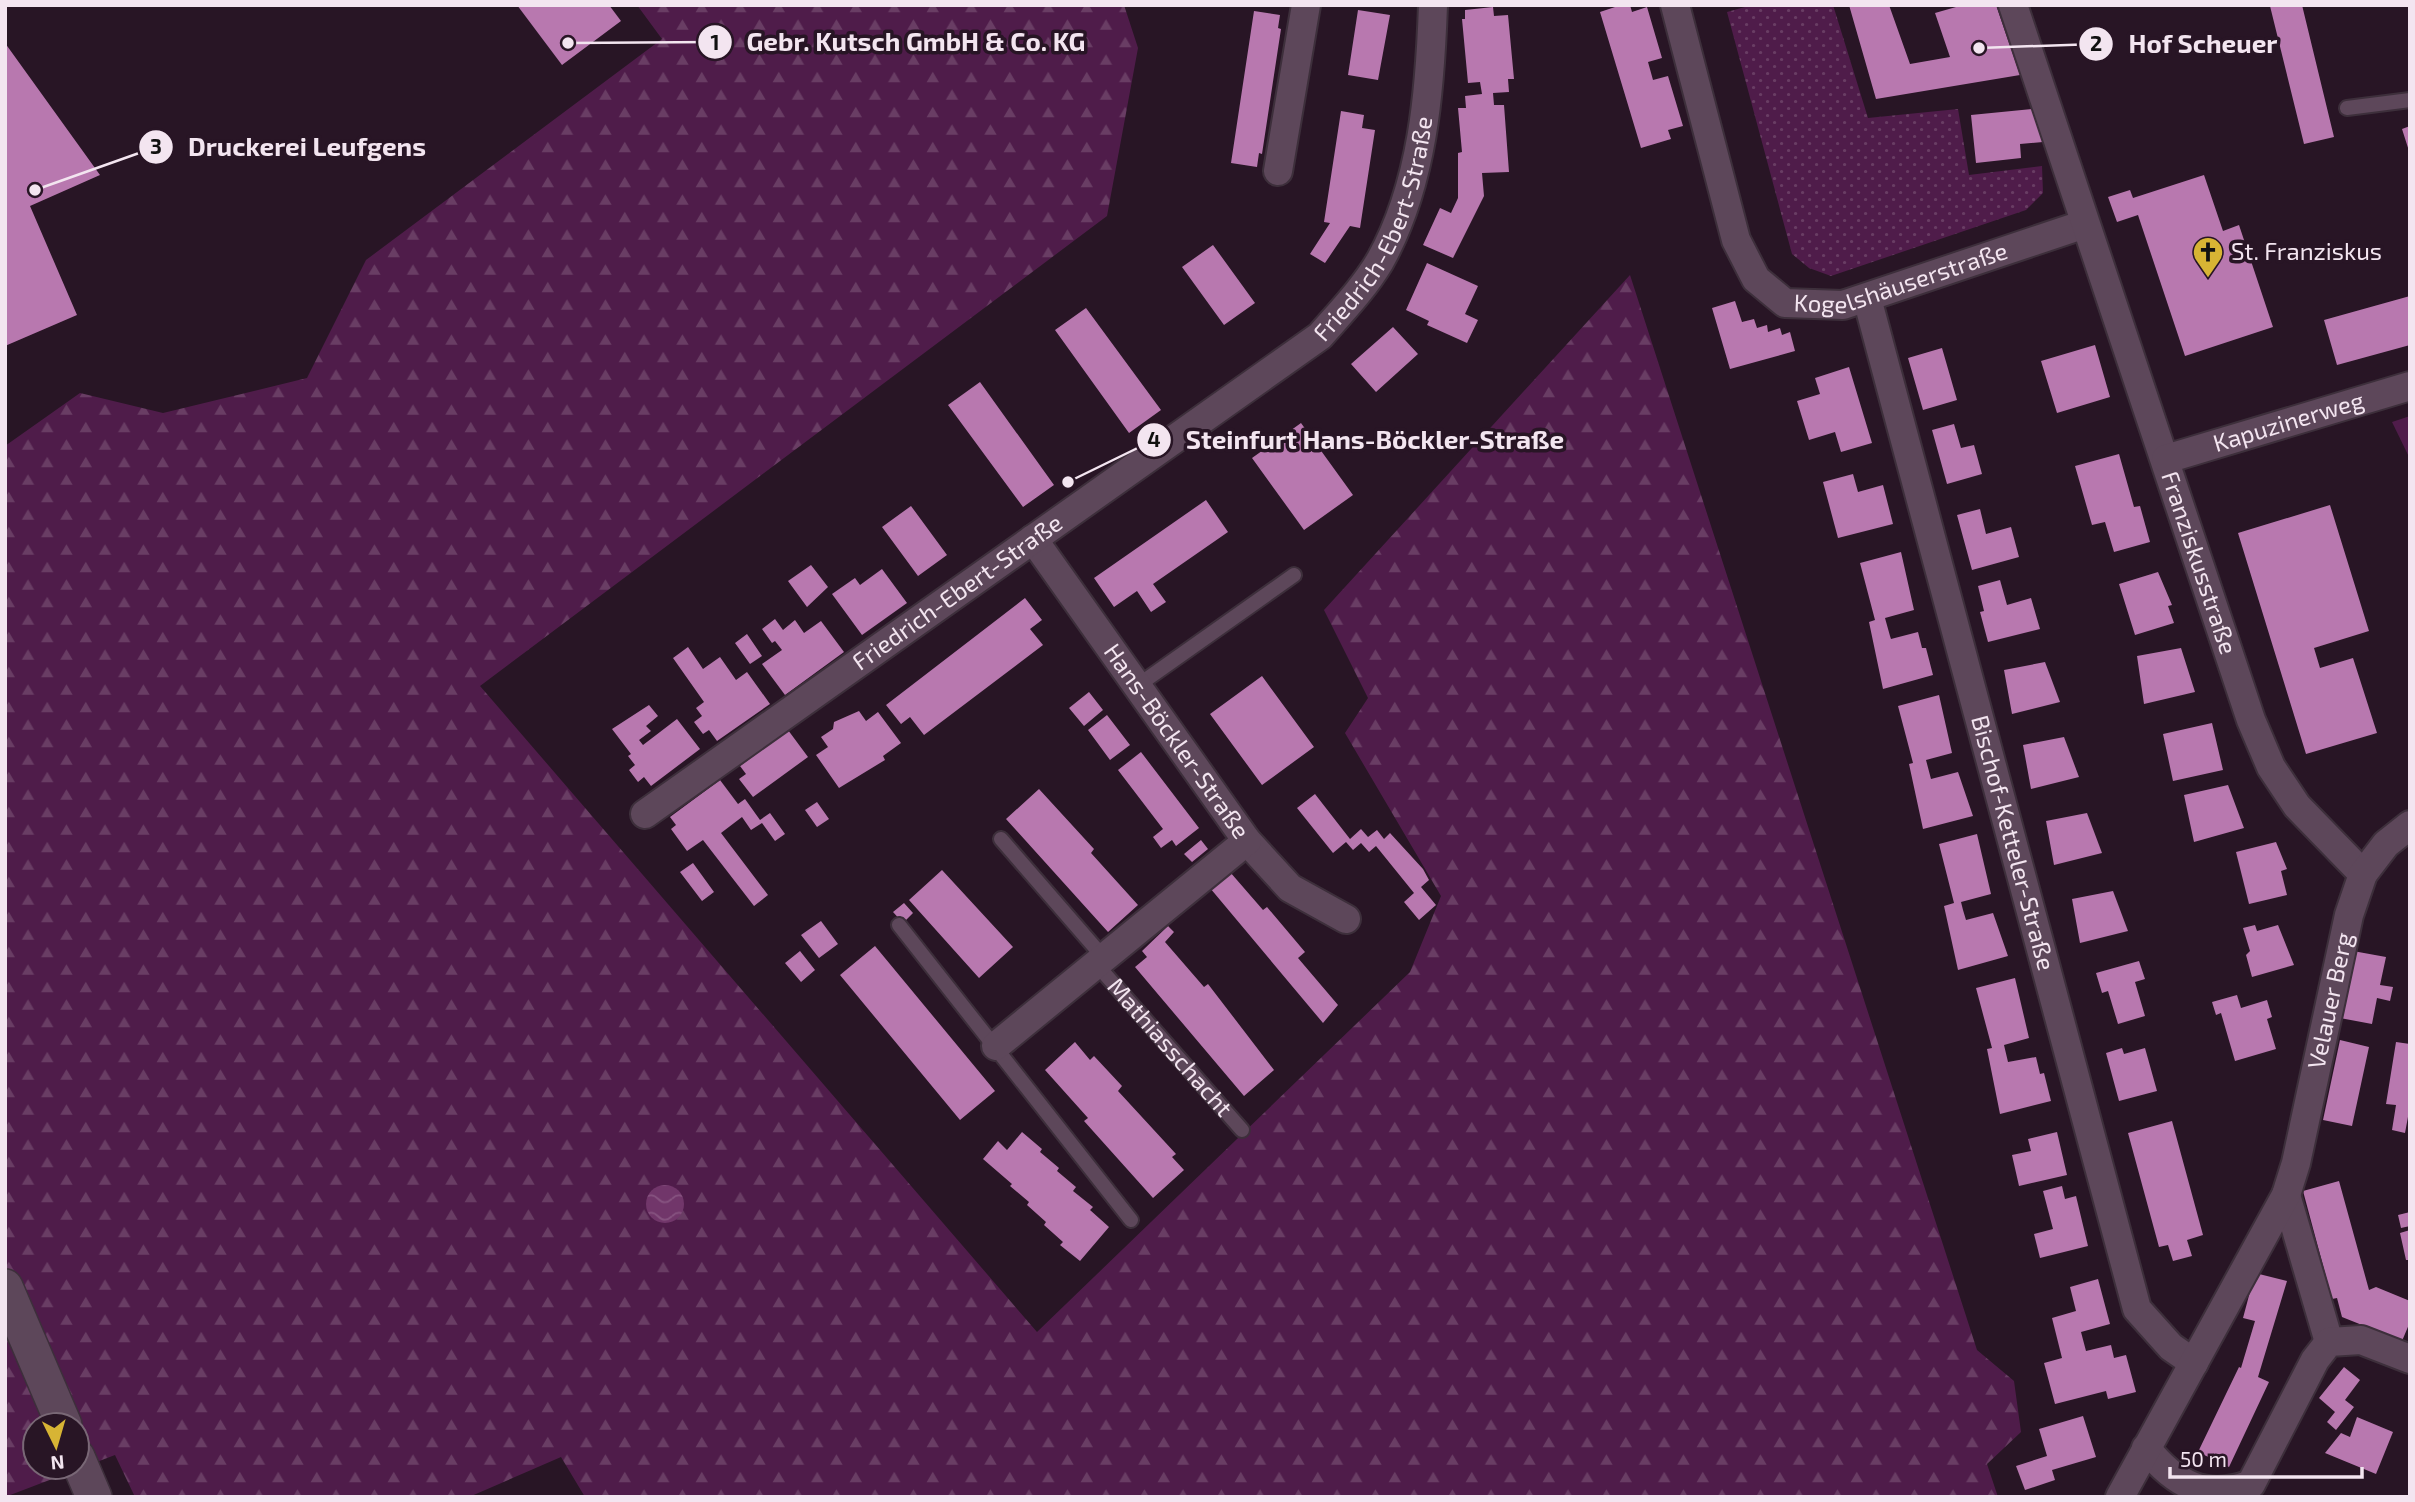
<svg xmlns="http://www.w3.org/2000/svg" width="2415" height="1502" font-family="'Exo 2',sans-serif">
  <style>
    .grass { fill: url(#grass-dots) }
    .forest { fill: url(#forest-firs); fill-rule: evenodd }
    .park { fill: #4f1c4a }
    .water { fill: url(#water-waves) }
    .building { fill: #b878af }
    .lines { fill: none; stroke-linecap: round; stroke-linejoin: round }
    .service-casing { stroke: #3d2f3b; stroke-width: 18 }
    .minor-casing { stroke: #3d2f3b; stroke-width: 32 }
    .tertiary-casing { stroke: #3d2f3b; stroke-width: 38 }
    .service { stroke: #5d475a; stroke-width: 14 }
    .minor { stroke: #5d475a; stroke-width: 28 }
    .tertiary { stroke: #5d475a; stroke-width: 35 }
    .labels { text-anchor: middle; stroke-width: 7; stroke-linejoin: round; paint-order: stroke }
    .street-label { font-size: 24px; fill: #f3e5f0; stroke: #281525 }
    .poi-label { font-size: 24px; fill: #f3e5f0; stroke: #281525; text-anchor: start }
    .leader { fill: none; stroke: #f3e5f0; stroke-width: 2.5 }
    .callout-dot { fill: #f3e5f0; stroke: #281525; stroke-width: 2.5 }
    .mark-label { font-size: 21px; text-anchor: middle; font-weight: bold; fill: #111 }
    .callout-label { font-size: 26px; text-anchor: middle; font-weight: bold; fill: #f3e5f0; stroke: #281525; stroke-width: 7; stroke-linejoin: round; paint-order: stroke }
  </style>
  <defs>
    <pattern id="grass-dots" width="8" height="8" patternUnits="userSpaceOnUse" patternTransform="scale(1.75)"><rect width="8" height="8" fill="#4f1c4a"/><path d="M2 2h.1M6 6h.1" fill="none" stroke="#693d64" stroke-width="1.8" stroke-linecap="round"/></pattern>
    <pattern id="forest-firs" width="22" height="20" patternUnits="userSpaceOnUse" patternTransform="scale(1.75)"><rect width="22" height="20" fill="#4f1c4a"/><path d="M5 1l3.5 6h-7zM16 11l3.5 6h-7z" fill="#693d64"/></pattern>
    <pattern id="water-waves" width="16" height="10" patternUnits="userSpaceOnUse" patternTransform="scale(1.75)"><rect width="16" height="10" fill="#71366a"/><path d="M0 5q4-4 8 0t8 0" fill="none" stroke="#865380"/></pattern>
  </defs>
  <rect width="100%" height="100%" fill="#281525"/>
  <path class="grass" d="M1752,5H1833L1868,118L1958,109L1969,175L2042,166L2043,193L2026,210L1831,276L1809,268L1792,254L1727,12Z"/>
  <path class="forest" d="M637,5H1124L1138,48L1107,216L480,686L1037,1332L1410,972L1441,896L1345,733L1368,698L1324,610L1630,275L1977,1350L2014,1381L2021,1432L1987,1464L1998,1497H585L561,1457L469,1497H135L115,1455L5,1497V446L80,393L163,413L307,378L366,260L662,39ZM35,1425H77V1467H35Z"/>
  <path class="park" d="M2410,416V459L2392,422Z"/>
  <path class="water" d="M646 1204a19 19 0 1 1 38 0a19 19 0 1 1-38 0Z"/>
  <path class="building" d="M517,5H609L621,21L562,65Z
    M1621,5H1630L1632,12L1647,7L1662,58L1648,62L1653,80L1668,76L1683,126L1668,130L1671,139L1641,148L1600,12Z
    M1849,5H1889L1910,64L1950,57L1935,13L1963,5H1996L2020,75L1876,99Z
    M2302,5L2334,137L2304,144L2270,6Z
    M1493,7L1494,16L1508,15L1514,79H1508L1509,92L1493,93L1494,105H1504L1509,172L1482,173L1484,196L1453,258L1423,245L1440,208L1451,213L1458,198V153L1462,152L1458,108H1466L1465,96L1482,94L1480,82L1468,83L1462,19H1465V10Z
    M1358,10L1390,15L1378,80L1348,75Z
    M1254,11L1280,15L1278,28L1281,29L1262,154L1259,153L1257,167L1231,163Z
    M5,43L100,175L30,206L77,315L5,346Z
    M2032,109L2043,142L2020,144L2021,158L1976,163L1971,115Z
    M1341,111L1364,115L1362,128L1375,130L1360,228L1350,226L1325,263L1310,254L1330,223L1324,222Z
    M2410,126V151H2409L2402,129Z
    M2204,175L2223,231L2239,225L2273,327L2185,356L2138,215L2117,222L2108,197L2130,190L2133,198Z
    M1213,245L1255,303L1224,325L1182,267Z
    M1427,263L1478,286L1465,314L1478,320L1467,343L1427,325L1429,321L1406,310Z
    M2410,296V345L2337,365L2324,320Z
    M1735,301L1742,322L1754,319L1757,328L1767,325L1768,332L1780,328L1782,335L1790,332L1795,351L1730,369L1712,308Z
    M1086,308L1161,410L1129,433L1055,330Z
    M1393,327L1418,354L1376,392L1351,364Z
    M2095,345L2110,397L2057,413L2041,361Z
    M1942,348L1957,400L1923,410L1908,358Z
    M1849,367L1872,443L1841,452L1835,432L1809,440L1797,401L1820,394L1815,378Z
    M980,382L1054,485L1023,507L948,405Z
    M1301,423L1353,495L1304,530L1252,458Z
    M1954,424L1961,448L1974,445L1982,474L1947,484L1932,430Z
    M2119,454L2134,507L2140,506L2150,542L2114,552L2105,522L2092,525L2075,466Z
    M1853,474L1858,492L1883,485L1893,524L1838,538L1823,482Z
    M1206,500L1228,532L1153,584L1166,602L1151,612L1137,591L1114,607L1094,578Z
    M2330,505L2369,631L2314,648L2320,668L2353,658L2377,733L2306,754L2238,533Z
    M911,506L947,555L918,576L882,527Z
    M1980,509L1986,534L2011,527L2019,557L1972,570L1957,515Z
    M1901,552L1914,610L1885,618L1890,636L1891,639L1918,632L1922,648H1926L1933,675L1883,689L1869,622L1875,620L1860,563Z
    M811,565L828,587L807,607L788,581Z
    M882,569L907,603L862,635L832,594L855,578L860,585Z
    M2158,572L2172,605L2168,606L2174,623L2135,635L2119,584Z
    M2000,580L2007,605L2031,598L2040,629L1988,642L1980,612L1984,611L1978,586Z
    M1025,598L1042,620L1030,629L1043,645L924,735L910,717L901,724L886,705Z
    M775,619L783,630L795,620L804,633L821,621L844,652L785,695L762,664L782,650L775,641L772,643L762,629Z
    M747,634L762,656L750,664L735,643Z
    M688,647L703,669L720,657L736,680L747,672L770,704L717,741L709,730L703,734L694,722L702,716L696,708L704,702L673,658Z
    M2181,648L2195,692L2144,704L2137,656Z
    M2045,662L2060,702L2012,714L2004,670Z
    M1262,676L1314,747L1262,785L1210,714Z
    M1089,692L1103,710L1084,726L1069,708Z
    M1939,695L1952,753L1926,760L1931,779L1958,772L1973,816L1923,829L1909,764L1913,763L1898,706Z
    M649,705L658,716L646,726L651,731L639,740L643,745L677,719L700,749L651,786L644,777L638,782L629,770L635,765L628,756L631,754L612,729Z
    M859,711L866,721L878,712L901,743L883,756L885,760L839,788L816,755L828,747L821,737L833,729L834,722Z
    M1107,715L1130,745L1110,760L1088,730Z
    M2212,723L2223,770L2173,781L2163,734Z
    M788,730L808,757L753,797L739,779L746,774L740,766Z
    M2064,737L2079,777L2031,789L2023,745Z
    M1141,752L1199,828L1176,846L1172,840L1161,848L1153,837L1163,829L1118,770Z
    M720,780L738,804L745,799L760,820L770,813L785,834L775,841L762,823L751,830L742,817L721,833L768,895L754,906L703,840L687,851L671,829L676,825L670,817Z
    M2228,785L2244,828L2194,842L2184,795Z
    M1039,789L1094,849L1091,853L1138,905L1108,932L1006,819Z
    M1315,794L1350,839L1361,829L1368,837L1377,830L1384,839L1390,833L1423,869L1429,880L1421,887L1436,905L1419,920L1404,902L1414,893L1376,846L1369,852L1361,843L1353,850L1346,842L1333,853L1297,808Z
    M817,802L829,819L817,827L805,810Z
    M2087,813L2102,853L2054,865L2046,821Z
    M1977,834L1991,894L1961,902L1963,910L1966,920L1993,913L2008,956L1958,970L1944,906L1954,903L1939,844Z
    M1201,840L1208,849L1192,862L1184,854Z
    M2276,842L2287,869L2281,871L2287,895L2249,904L2236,852Z
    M693,863L714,892L702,901L680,872Z
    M942,870L1013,947L979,978L909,900Z
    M1230,872L1263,910L1267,907L1305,952L1298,958L1338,1005L1323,1023L1210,888Z
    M2113,891L2128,931L2080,943L2072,899Z
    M904,903L913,913L903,923L893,912Z
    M821,921L838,944L819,958L801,935Z
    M2255,925L2257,931L2278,925L2294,965L2252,977L2246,955L2250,951L2243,928Z
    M1168,926L1174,932L1165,942L1204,987L1208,984L1274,1070L1244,1096L1135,967L1147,957L1142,951Z
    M875,946L995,1091L960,1120L840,975Z
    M800,951L815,970L801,982L785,963Z
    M2353,951L2386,957L2380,985L2393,987L2390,1001L2377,998L2372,1024L2340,1018Z
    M2139,961L2145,979L2135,982L2145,1016L2118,1024L2108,991L2102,993L2096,973Z
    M2015,978L2029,1038L2004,1045L2008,1062L2036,1057L2040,1074L2044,1073L2051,1101L2000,1114L1987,1049L1992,1048L1976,988Z
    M2237,995L2241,1008L2267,1000L2272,1017L2267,1019L2276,1049L2235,1061L2221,1013L2216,1015L2212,1002Z
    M2340,1040L2369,1047L2352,1126L2323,1120Z
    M1075,1042L1090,1060L1094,1056L1122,1086L1118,1091L1176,1154L1172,1157L1184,1170L1153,1198L1084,1121L1088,1118L1045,1070Z
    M2396,1042L2410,1044V1106L2405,1133L2392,1130L2396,1105L2386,1104Z
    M2122,1048L2124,1054L2145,1048L2157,1091L2119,1101L2106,1053Z
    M2172,1121L2203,1235L2187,1240L2192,1256L2173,1261L2168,1245L2159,1247L2128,1133Z
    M1022,1132L1042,1149L1040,1152L1059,1168L1057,1171L1076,1187L1073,1191L1093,1207L1090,1210L1109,1227L1080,1261L1060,1245L1063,1242L1044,1225L1046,1222L1027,1205L1029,1202L1010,1186L1012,1184L983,1159L998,1141L1007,1150Z
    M2057,1132L2067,1175L2019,1186L2012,1155L2031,1151L2028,1139Z
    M2339,1181L2369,1290L2376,1287L2410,1301V1322L2402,1341L2342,1317L2337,1298L2332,1299L2303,1191Z
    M2062,1186L2065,1199L2076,1196L2088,1246L2040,1258L2034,1234L2053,1229L2043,1191Z
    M2410,1212V1226L2401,1228L2398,1215Z
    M2410,1230V1260H2406L2400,1233Z
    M2255,1273L2287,1281L2258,1377L2269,1382L2229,1467L2198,1452L2239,1367L2241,1368L2255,1321L2243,1318Z
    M2098,1279L2110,1324L2081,1332L2086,1351L2111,1345L2114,1358L2126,1355L2136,1392L2108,1399L2106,1391L2055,1404L2044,1363L2062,1358L2052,1318L2076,1311L2070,1287Z
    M2344,1367L2360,1380L2345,1400L2354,1407L2336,1430L2327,1422L2335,1412L2319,1398Z
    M2083,1416L2096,1457L2052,1470L2055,1480L2025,1490L2016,1466L2047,1456L2039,1429Z
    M2357,1417L2393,1432L2376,1474L2325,1453L2341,1433L2350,1437Z"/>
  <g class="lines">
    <g class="service-casing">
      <g id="service">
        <path d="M2347,108L2410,100"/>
        <path d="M1137,686L1294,575"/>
        <path d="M1001,839L1104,958"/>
        <path d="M899,925L1131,1220"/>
        <path id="s1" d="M1097,965L1242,1130"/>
      </g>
    </g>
    <g class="minor-casing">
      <g id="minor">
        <path id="s2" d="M1675,5L1736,240L1756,279L1785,303L1843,305L2085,224"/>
        <path id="s3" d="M2013,5L2251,720L2271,767L2297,806L2363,874"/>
        <path d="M1278,171L1306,5"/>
        <path id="s4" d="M1867,298L2137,1309L2171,1347L2194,1363"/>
        <path id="s5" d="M2166,459L2410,386"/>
        <path id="s6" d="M1033,539L1247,841L1290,888L1346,919"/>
        <path id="s7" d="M645,814L1320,336C1341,312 1364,288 1380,261C1423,184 1430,91 1433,5"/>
        <path d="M996,1046L1247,841"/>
        <path d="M2286,1195L2329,1342"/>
        <path d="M2146,1448C2174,1483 2205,1502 2251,1484L2315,1360L2329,1342L2361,1340L2410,1359"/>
        <path id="s8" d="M2120,1497L2286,1195L2296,1163L2349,915L2363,874L2386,844L2410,825"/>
      </g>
    </g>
    <g class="tertiary-casing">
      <path id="tertiary" d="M5,1287L64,1425
        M77,1457L94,1497"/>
    </g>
    <use href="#service" class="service"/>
    <use href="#minor" class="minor"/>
    <use href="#tertiary" class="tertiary"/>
  </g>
  <defs>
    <g id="church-pin" transform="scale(1.575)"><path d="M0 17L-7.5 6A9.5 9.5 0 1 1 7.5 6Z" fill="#d7b434" stroke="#281525"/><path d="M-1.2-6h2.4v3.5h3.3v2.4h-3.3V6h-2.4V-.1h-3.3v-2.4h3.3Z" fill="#111"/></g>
  </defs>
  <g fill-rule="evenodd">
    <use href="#church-pin" x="2208" y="252"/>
  </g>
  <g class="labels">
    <g class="street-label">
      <text dy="8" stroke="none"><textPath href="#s7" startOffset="950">Friedrich-Ebert-Straße</textPath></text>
      <text dy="8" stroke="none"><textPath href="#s2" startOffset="444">Kogelshäuserstraße</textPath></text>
      <text dy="8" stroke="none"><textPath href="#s5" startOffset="128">Kapuzinerweg</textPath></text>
      <text dy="8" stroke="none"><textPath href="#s3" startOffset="588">Franziskusstraße</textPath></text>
      <text dy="8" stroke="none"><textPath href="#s7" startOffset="383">Friedrich-Ebert-Straße</textPath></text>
      <text dy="8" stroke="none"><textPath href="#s6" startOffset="248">Hans-Böckler-Straße</textPath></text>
      <text dy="8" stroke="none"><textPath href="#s4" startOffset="564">Bischof-Ketteler-Straße</textPath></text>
      <text dy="8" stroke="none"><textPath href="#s8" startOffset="544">Velauer Berg</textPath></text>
      <text dy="8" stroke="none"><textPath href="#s1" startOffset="110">Mathiasschacht</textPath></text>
    </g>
    <g class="poi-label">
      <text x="2231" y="260">St. Franziskus</text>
    </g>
  </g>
  <path class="leader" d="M568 43L715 42M1979 48L2096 44M35 190L156 147M1068 482L1154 440"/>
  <g class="callout-dot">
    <circle cx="568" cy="43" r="7"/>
    <circle cx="1979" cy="48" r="7"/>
    <circle cx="35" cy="190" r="7"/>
    <circle cx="1068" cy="482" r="7"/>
    <circle cx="715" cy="42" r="18"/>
    <circle cx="2096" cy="44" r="18"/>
    <circle cx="156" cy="147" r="18"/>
    <circle cx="1154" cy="440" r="18"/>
  </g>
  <g class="mark-label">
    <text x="715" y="50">1</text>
    <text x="2096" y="51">2</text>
    <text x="156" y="154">3</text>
    <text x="1154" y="447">4</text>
  </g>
  <g class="callout-label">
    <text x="916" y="51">Gebr. Kutsch GmbH &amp; Co. KG</text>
    <text x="2203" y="53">Hof Scheuer</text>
    <text x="307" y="156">Druckerei Leufgens</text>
    <text x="1375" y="449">Steinfurt Hans-Böckler-Straße</text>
  </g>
  <rect width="2415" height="1502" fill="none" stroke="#f3e5f0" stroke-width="14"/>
  <g transform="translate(56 1446) rotate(175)"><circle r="33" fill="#281525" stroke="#796876" stroke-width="2"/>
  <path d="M0-5L12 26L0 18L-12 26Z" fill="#d7b434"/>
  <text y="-10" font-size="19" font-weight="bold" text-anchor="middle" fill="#f3e5f0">N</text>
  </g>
  <path d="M2170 1467v10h192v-10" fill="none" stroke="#f3e5f0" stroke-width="3.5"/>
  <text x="2180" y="1467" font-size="21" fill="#f3e5f0" stroke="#281525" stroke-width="5" paint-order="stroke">50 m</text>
</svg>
